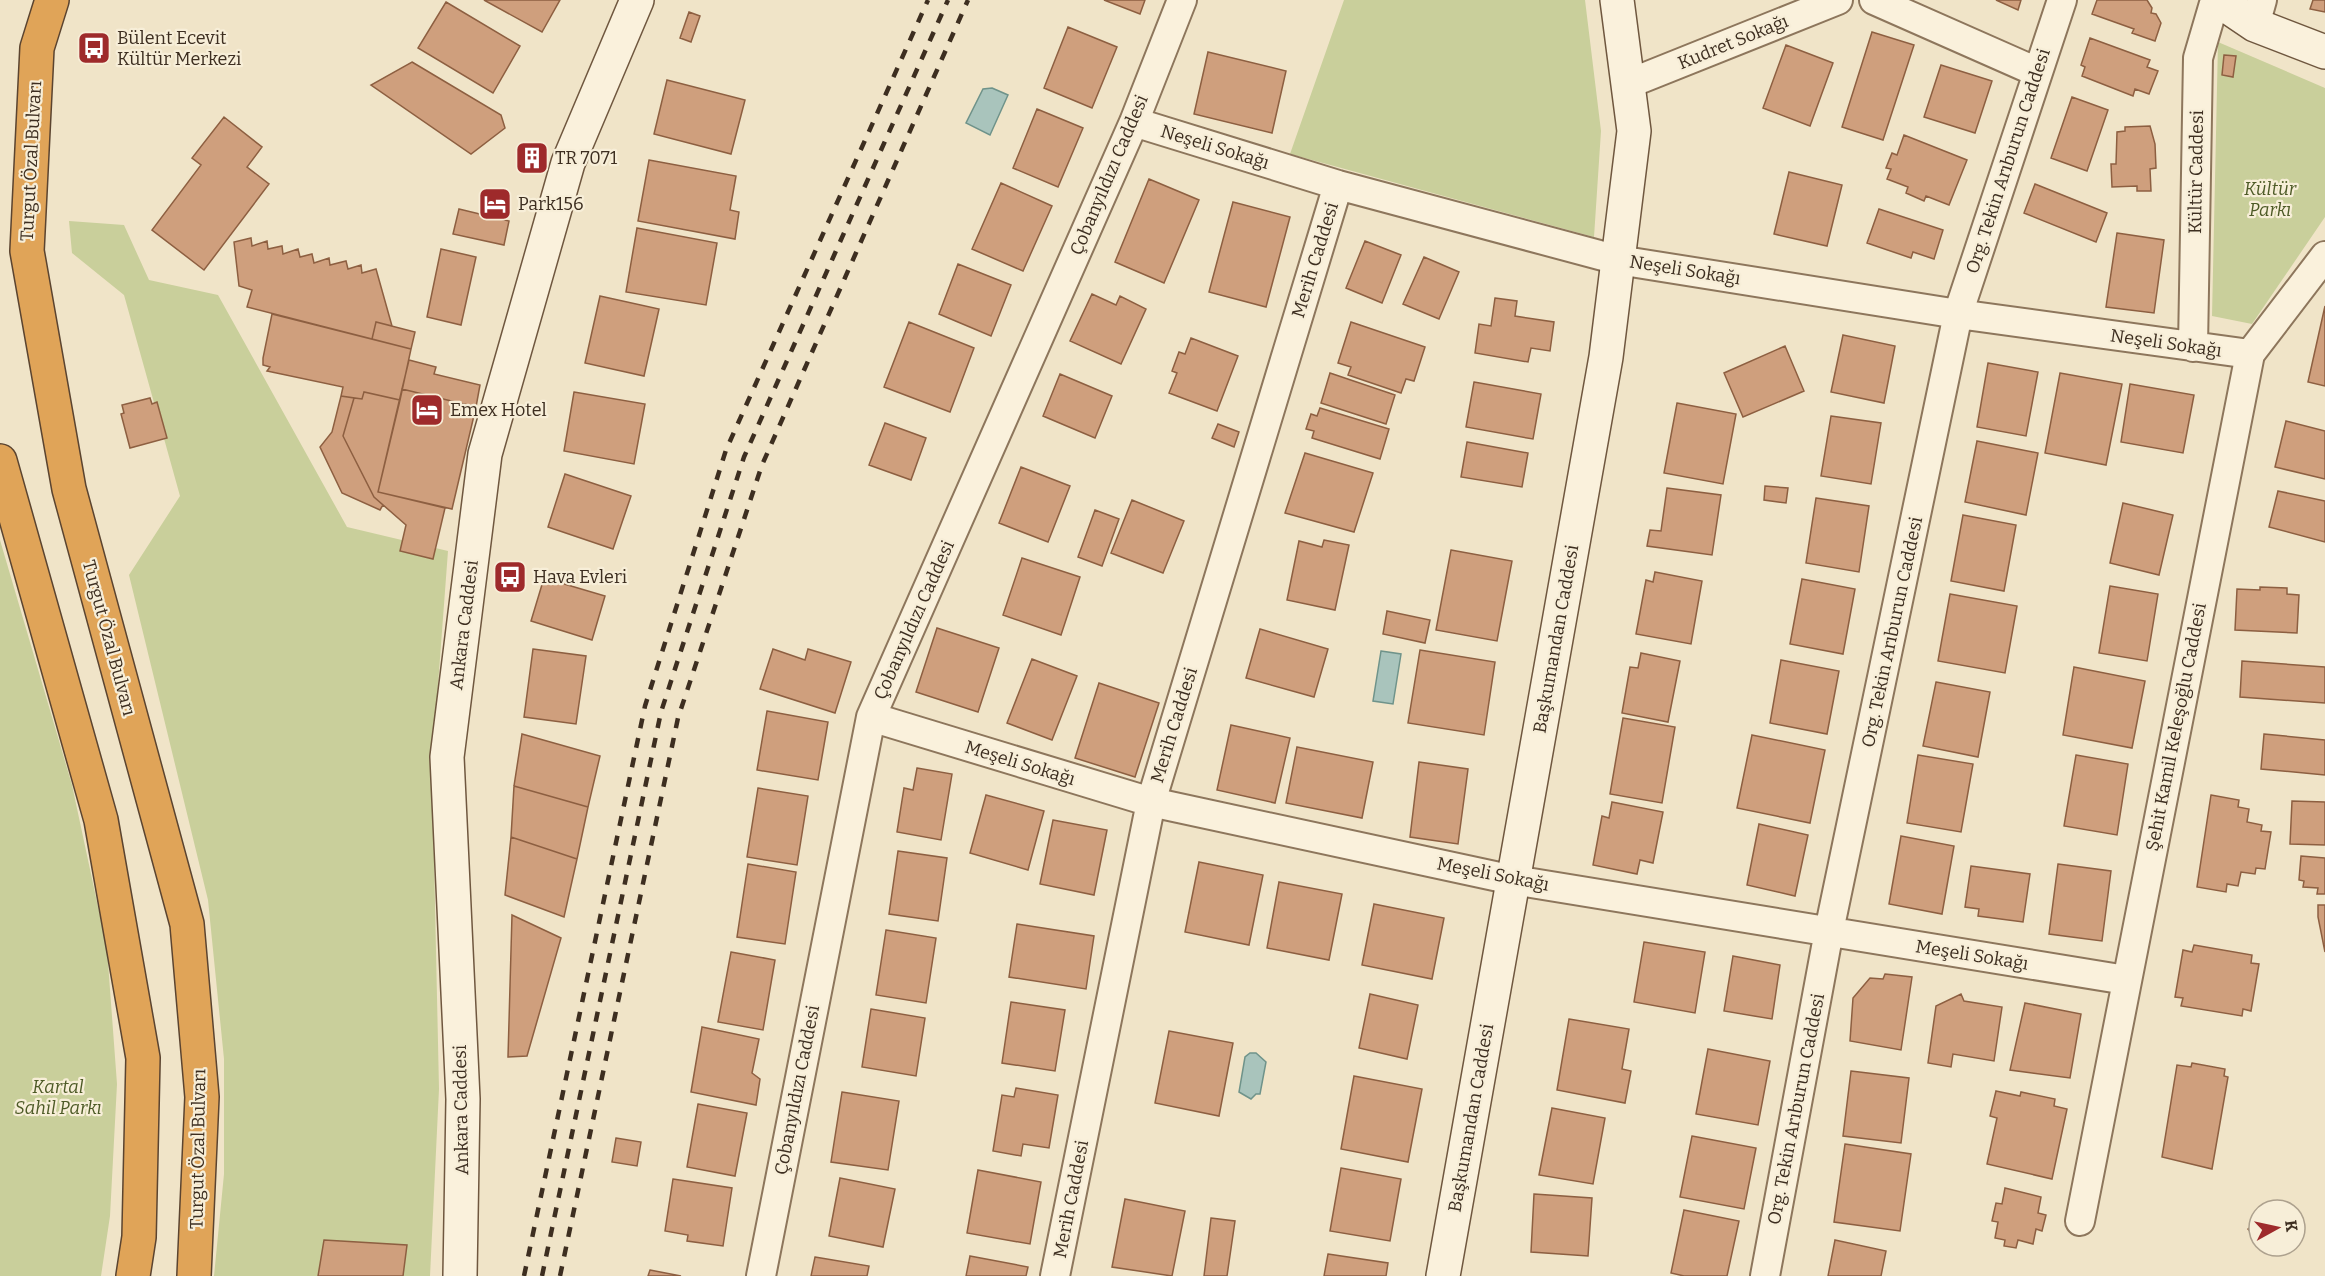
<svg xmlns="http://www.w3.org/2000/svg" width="2325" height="1276" font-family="Bitter,serif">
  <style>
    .green { fill: #c9cf9b }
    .water { fill: #a9c4bc; stroke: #6f938a; stroke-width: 1.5 }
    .building { fill: #cf9f7d; stroke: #8d5f41; stroke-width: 1.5 }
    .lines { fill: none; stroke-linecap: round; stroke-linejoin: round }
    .street-casing { stroke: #8d765c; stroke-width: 32 }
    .secondary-casing { stroke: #6f573f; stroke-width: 36 }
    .highway-casing { stroke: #5b4430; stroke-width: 36 }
    .street { stroke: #faf1dc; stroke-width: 28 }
    .secondary { stroke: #faf1dc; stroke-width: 33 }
    .highway { stroke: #e0a458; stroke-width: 33 }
    .rail { stroke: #3d2e20; stroke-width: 4.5; stroke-dasharray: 10 10; stroke-linecap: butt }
    .labels { text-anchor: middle; stroke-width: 4.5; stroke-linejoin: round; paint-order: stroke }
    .poi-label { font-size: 18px; fill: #3d2e20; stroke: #f7eed8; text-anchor: start }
    .street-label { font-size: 18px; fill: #3d2e20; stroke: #f7eed8 }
    .park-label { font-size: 18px; font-style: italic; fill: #4d5a26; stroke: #f7eed8 }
  </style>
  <rect width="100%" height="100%" fill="#f0e4c8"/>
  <path class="green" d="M1344,0H1585L1601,131L1594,237L1290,154Z
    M2218,42L2325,88V217L2252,324L2212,316Z
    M69,221L124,225L149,280L218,295L347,527L448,551L432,765L439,1089L430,1276H214L224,1174V1059L208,900L129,575L180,496L124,295L72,253Z
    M0,540L72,785L107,949L117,1084L110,1216L101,1276H0Z"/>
  <path class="water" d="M992,88L1008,95L990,135L966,123L983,89Z
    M1381,651L1401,654L1393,704L1373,701Z
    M1250,1053H1256L1266,1062L1260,1094H1256L1251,1099L1239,1092L1245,1057Z"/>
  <path class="building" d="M484,0H560L542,32Z
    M1104,0H1145L1140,14Z
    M1996,0H2021L2018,10Z
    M2097,0H2147L2152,8L2151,13L2156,14L2161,23L2155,41L2132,33L2134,29L2092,14Z
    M2313,0H2325V12L2310,9Z
    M446,2L520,46L493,93L418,48Z
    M689,12L700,16L691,42L680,38Z
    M1068,27L1117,47L1092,108L1044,88Z
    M1872,32L1914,45L1883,140L1842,127Z
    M2090,38L2150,60L2147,67L2158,71L2149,94L2135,89L2133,96L2082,76L2085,67L2081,65Z
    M1786,45L1833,63L1810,126L1763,108Z
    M1208,52L1286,71L1272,133L1194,114Z
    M2224,55L2236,56L2233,77L2222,75Z
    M412,62L501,115L505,128L471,154L371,85Z
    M1941,65L1992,81L1975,133L1924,117Z
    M667,80L745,100L731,154L654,134Z
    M2072,97L2108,110L2087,171L2051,158Z
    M1037,109L1083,128L1058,187L1013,168Z
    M224,117L262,147L247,167L269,184L204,270L152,230L201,165L192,158Z
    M2150,126L2155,144L2156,168L2150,169L2151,191H2137V186L2112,187L2111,164H2116L2117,132L2125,131V127Z
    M1904,135L1967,160L1949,205L1926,196L1924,201L1906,193L1908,187L1887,179L1891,169L1886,168L1892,153L1897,155Z
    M525,144L546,151L540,171L519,164Z
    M649,160L736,176L730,210L739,212L735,239L638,221Z
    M1789,172L1842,185L1827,246L1774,234Z
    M1149,179L1199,200L1164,283L1115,262Z
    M1001,183L1052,206L1023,271L972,249Z
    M2035,184L2107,213L2096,242L2024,213Z
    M1233,202L1290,217L1266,307L1209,292Z
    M459,209L509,221L504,245L453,234Z
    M1879,209L1943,230L1934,259L1913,252L1911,258L1867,243Z
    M637,228L717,243L706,305L626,292Z
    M2117,233L2164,240L2154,313L2106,307Z
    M251,238L252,246L267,241L268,249L282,246L283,254L298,249L300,257L312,254L314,263L329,258L330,265L346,261L348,269L361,265L362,273L376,269L392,326L376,322L372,339L247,307L252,290L239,286L234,242Z
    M1365,241L1401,255L1382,303L1346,288Z
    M441,249L476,257L461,325L427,317Z
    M1424,257L1459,272L1439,319L1403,304Z
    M958,264L1011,285L991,336L939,314Z
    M1092,294L1116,305L1120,296L1146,309L1121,364L1070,341Z
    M600,296L659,309L644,376L585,363Z
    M1495,298L1517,301L1515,316L1554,322L1550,351L1531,348L1528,362L1475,353L1479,324L1491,326Z
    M2325,306V386L2308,382Z
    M272,314L411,349L400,400L364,392L362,399L341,396L343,387L267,371L270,367L263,365V358Z
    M376,322L415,332L411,349L372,339Z
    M909,322L974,348L950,412L884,387Z
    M1351,322L1425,347L1414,381L1406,379L1401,393L1348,375L1351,367L1338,363Z
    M1843,335L1895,346L1884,403L1831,392Z
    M1191,338L1238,356L1217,411L1169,393L1177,373L1172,371L1179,352L1185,354Z
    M1785,346L1804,391L1743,417L1724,373Z
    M409,360L436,367L434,374L480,385L476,407L402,389Z
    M1988,363L2038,372L2026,436L1977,427Z
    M1330,373L1395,395L1386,424L1321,403Z
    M2060,373L2122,384L2106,465L2045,453Z
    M1060,374L1112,396L1095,438L1043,416Z
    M1474,382L1541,394L1533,439L1466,427Z
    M2130,384L2194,395L2183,453L2121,442Z
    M402,389L476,407L452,509L378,492Z
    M364,392L400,400L378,492L445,508L433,559L400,551L406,525L374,497L343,436L354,398L362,399Z
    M574,392L645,404L634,464L564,451Z
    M341,396L354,398L343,436L374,497L383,505L380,510L342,493L320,447L332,432Z
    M150,398L152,404L157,402L167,438L130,448L121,414L124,413L122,405Z
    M1677,403L1736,414L1723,484L1664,473Z
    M1320,408L1389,429L1380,459L1312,438L1314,431L1306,429L1311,414L1317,416Z
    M1831,416L1881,423L1871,484L1821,476Z
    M2286,421L2325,431V479L2275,467Z
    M885,423L926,438L911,480L869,465Z
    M1218,424L1239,432L1234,447L1212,438Z
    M1977,441L2038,453L2026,515L1965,502Z
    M1467,442L1528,453L1522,487L1461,477Z
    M1305,453L1373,473L1354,532L1285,513Z
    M1021,467L1070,486L1048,542L999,523Z
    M565,474L631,496L613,549L548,527Z
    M1765,486L1788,488L1786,503L1764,500Z
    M1667,488L1721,495L1712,555L1647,546L1650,530L1661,531Z
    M2278,491L2325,501V542L2269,527Z
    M1816,498L1869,506L1859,572L1806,563Z
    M1132,500L1184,521L1163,573L1111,553Z
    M2123,503L2173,515L2159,575L2110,563Z
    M1095,510L1119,519L1102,566L1078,557Z
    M1963,515L2016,525L2004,591L1951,581Z
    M1324,540L1349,545L1335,610L1287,600L1299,541L1322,547Z
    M1451,550L1512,561L1497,641L1436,630Z
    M1022,558L1080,577L1061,635L1003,615Z
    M1655,572L1702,581L1691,644L1636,634L1646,580L1653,582Z
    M544,578L605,596L592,640L531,621Z
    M1802,579L1855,589L1843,654L1790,644Z
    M2110,586L2158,594L2147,661L2099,653Z
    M2260,587L2287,588V594L2299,595L2297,633L2235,630L2237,589L2260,590Z
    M1950,594L2017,606L2005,673L1938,661Z
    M1387,611L1430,620L1425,643L1383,634Z
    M937,628L999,648L978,712L916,692Z
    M1260,629L1328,649L1314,697L1246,678Z
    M533,649L586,656L576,724L524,717Z
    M773,649L805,660L808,649L851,662L835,713L760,689Z
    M1420,650L1495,662L1484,735L1408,723Z
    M1641,653L1680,661L1668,722L1622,713L1630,667L1638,668Z
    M1032,659L1077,676L1052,740L1007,723Z
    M1781,660L1839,671L1827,734L1770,723Z
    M2242,661L2325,667V703L2240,697Z
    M2074,667L2145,681L2132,748L2063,735Z
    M1936,682L1990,692L1978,757L1923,746Z
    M1099,683L1159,703L1135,777L1075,758Z
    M767,711L828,722L818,780L757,770Z
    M1623,718L1675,727L1662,803L1610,794Z
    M1231,725L1290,738L1275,803L1217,790Z
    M522,734L600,756L588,807L514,786Z
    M2264,734L2325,740V775L2261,769Z
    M1752,735L1825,750L1810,823L1737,808Z
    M1297,747L1373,762L1362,818L1286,803Z
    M1918,755L1973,764L1961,832L1907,823Z
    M2076,755L2128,764L2117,835L2064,826Z
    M1419,762L1468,769L1458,844L1410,837Z
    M917,768L952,774L941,840L897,832L904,788L913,790Z
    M514,786L588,807L577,859L511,837Z
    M758,788L808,796L797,865L747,857Z
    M986,795L1044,811L1028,870L970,853Z
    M2211,795L2239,800L2238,807L2249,809L2247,822L2262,825L2261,831L2271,832L2265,869L2256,868L2255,874L2241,872L2238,886L2227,884L2226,892L2197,887Z
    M2292,801L2325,802V845L2290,844Z
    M1612,802L1663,812L1653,863L1640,860L1637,874L1593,865L1602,816L1609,818Z
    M1053,820L1107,830L1094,895L1040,884Z
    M1759,824L1808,835L1795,896L1747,885Z
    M1901,836L1954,846L1942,914L1889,904Z
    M511,837L577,859L564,917L505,895Z
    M898,851L947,858L938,921L889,914Z
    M2301,856L2325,858V894H2317L2318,888L2303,887L2304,881L2299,880Z
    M1199,862L1263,875L1249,945L1185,932Z
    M748,864L796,872L785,944L737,937Z
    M2058,864L2111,871L2102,941L2049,934Z
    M1971,866L2030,874L2023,922L1978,916L1979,909L1965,907Z
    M1279,882L1342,894L1329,960L1267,948Z
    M1374,904L1444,918L1432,979L1362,965Z
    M2318,905H2325V952L2318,917Z
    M512,915L561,938L527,1056L508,1057Z
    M1017,924L1094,936L1086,989L1009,977Z
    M886,930L936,938L926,1003L876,995Z
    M1644,942L1705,952L1695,1013L1634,1002Z
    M2194,945L2252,955L2251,963L2259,964L2251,1011L2243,1009L2242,1016L2181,1006L2183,998L2175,997L2183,950L2192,952Z
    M731,952L775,960L763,1030L718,1022Z
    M1733,956L1780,965L1772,1019L1724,1011Z
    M1885,974L1912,977L1901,1050L1850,1041L1853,998L1870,978L1883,979Z
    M1370,994L1418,1005L1407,1059L1359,1048Z
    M1961,994L1964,1001L2002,1007L1994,1061L1953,1054L1951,1067L1928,1063L1936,1006Z
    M1011,1002L1065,1010L1055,1071L1002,1063Z
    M2025,1003L2081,1014L2070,1078L2010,1070Z
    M871,1009L925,1018L916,1076L862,1067Z
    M1569,1019L1629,1029L1622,1069L1631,1071L1625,1103L1557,1090Z
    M702,1027L759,1039L752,1073L760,1079L756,1105L691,1092Z
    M1169,1031L1233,1043L1219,1116L1155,1103Z
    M1708,1049L1770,1061L1758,1125L1696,1114Z
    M2192,1063L2225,1069L2224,1076L2228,1077L2212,1169L2162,1157L2177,1065L2191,1067Z
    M1851,1071L1909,1078L1901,1143L1843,1136Z
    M1354,1076L1422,1089L1408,1162L1341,1149Z
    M1016,1088L1058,1095L1049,1148L1023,1144L1021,1156L993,1151L1002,1095L1014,1097Z
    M1996,1091L2020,1096L2021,1092L2055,1099L2054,1106L2067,1109L2052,1179L1987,1164L1997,1118L1990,1116Z
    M842,1092L899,1101L888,1170L831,1162Z
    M698,1104L747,1113L735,1176L687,1167Z
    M1552,1108L1605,1118L1593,1184L1539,1175Z
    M1692,1136L1756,1148L1744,1209L1680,1197Z
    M616,1138L641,1142L637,1166L612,1162Z
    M1845,1144L1911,1154L1900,1231L1834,1222Z
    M1341,1168L1401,1179L1390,1241L1330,1231Z
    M978,1170L1041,1182L1030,1244L967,1233Z
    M840,1178L895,1189L883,1247L829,1236Z
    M673,1179L732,1188L723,1246L687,1241L688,1235L665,1231Z
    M2005,1188L2041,1197L2038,1213L2046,1215L2042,1231L2036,1229L2033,1244L2018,1240L2016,1248L2004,1246L2005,1240L1995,1238L1998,1222L1992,1221L1996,1203L2002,1204Z
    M1534,1194L1592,1198L1588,1256L1531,1252Z
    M1125,1199L1185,1211L1172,1276L1112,1267Z
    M1684,1210L1739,1221L1727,1276H1684L1671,1273Z
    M1211,1218L1235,1221L1227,1276H1204Z
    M2259,1220V1236L2256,1238L2248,1229Z
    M324,1240L407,1245L403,1276H318Z
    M1835,1240L1886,1251L1881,1276H1828Z
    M1328,1254L1388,1263L1386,1276H1324Z
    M970,1256L1028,1267L1026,1276H966Z
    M815,1257L869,1266L867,1276H811Z
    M650,1270L681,1276H648Z"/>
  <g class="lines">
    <g class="street-casing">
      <path id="street" d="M1874,0L2037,72
        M2255,25L2262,0
        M1628,84L1838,0
        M1134,122L1338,185L1618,260L1958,314L2250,354
        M2193,347L2198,58L2215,0
        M871,717L1151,802L1513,880L2126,980
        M2080,1221L2250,354L2325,256
        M761,1276L871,717L1134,122L1182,0
        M1055,1276L1151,802L1338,185
        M1765,1276L1829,931L1958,314L2062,0"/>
    </g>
    <g class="secondary-casing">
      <path id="secondary" d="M2218,0L2255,25L2325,52
        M460,1276L463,1099L447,757L485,454L568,163L637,0
        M1443,1276L1606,357L1634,131L1617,0"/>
    </g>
    <g class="highway-casing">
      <path id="highway" d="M52,0L37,48L27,251L69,489L187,924L202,1097L194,1276
        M0,461L101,820L143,1058L139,1237L133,1276"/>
    </g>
    <use href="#street" class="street"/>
    <use href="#secondary" class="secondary"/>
    <use href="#highway" class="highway"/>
    <path class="rail" d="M524,1276L645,706L726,450L928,0
      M542,1276L661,712L744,457L948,0
      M560,1276L678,718L762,465L968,0"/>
  </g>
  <defs>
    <g id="bus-square" transform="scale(1.725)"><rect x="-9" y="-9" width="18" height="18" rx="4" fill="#9e2a2b" stroke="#f7eed8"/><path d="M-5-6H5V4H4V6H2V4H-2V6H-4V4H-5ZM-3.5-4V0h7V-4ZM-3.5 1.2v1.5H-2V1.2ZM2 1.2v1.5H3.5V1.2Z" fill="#fff"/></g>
    <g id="building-square" transform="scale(1.725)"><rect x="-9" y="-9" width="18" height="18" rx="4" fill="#9e2a2b" stroke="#f7eed8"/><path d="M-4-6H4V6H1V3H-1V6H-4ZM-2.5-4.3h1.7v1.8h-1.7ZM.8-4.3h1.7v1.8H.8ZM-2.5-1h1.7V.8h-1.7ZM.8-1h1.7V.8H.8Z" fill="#fff"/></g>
    <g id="hotel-square" transform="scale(1.725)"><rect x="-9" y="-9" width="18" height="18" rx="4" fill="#9e2a2b" stroke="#f7eed8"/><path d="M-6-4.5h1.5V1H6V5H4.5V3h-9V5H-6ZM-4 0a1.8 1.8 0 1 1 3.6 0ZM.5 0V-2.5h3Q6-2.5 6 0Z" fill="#fff"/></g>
  </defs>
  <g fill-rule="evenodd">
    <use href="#bus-square" x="94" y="48"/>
    <use href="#building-square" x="532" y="158"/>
    <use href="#hotel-square" x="495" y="204"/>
    <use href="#hotel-square" x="427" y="410"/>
    <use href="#bus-square" x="510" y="577"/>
  </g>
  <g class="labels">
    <g class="poi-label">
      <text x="117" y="44">Bülent Ecevit<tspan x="117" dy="21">Kültür Merkezi</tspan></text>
      <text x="555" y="164">TR 7071</text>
      <text x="518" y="210">Park156</text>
      <text x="450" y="416">Emex Hotel</text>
      <text x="533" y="583">Hava Evleri</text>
    </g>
    <g class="street-label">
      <text transform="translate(1733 42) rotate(-22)" y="6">Kudret Sokağı</text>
      <text transform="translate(1215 147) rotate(17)" y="6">Neşeli Sokağı</text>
      <text transform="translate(31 161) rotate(-87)" y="6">Turgut Özal Bulvarı</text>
      <text transform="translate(2008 161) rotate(-72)" y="6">Org. Tekin Arıburun Caddesi</text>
      <text transform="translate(2196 172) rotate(-89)" y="6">Kültür Caddesi</text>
      <text transform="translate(1109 175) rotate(-67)" y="6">Çobanyıldızı Caddesi</text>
      <text transform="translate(1315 260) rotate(-73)" y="6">Merih Caddesi</text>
      <text transform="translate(1685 270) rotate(9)" y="6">Neşeli Sokağı</text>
      <text transform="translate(2166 343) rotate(8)" y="6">Neşeli Sokağı</text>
      <text transform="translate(914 620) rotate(-66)" y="6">Çobanyıldızı Caddesi</text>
      <text transform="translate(464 625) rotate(-83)" y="6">Ankara Caddesi</text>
      <text transform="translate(1892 632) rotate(-78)" y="6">Org. Tekin Arıburun Caddesi</text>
      <text transform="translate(109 638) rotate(75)" y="6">Turgut Özal Bulvarı</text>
      <text transform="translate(1556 639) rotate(-80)" y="6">Başkumandan Caddesi</text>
      <text transform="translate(1174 725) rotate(-73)" y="6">Merih Caddesi</text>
      <text transform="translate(2176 727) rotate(-79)" y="6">Şehit Kamil Keleşoğlu Caddesi</text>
      <text transform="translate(1020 763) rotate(17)" y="6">Meşeli Sokağı</text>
      <text transform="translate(1493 874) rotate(11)" y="6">Meşeli Sokağı</text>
      <text transform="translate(1972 955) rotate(9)" y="6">Meşeli Sokağı</text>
      <text transform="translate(797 1090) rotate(-79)" y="6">Çobanyıldızı Caddesi</text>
      <text transform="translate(1796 1109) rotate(-79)" y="6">Org. Tekin Arıburun Caddesi</text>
      <text transform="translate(461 1110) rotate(-91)" y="6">Ankara Caddesi</text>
      <text transform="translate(1471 1118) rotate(-80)" y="6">Başkumandan Caddesi</text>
      <text transform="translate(198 1149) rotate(-89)" y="6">Turgut Özal Bulvarı</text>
      <text transform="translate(1071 1199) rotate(-79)" y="6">Merih Caddesi</text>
    </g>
    <g class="park-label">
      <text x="2270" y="195">Kültür<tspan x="2270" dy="21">Parkı</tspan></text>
      <text x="58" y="1093">Kartal<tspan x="58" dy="21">Sahil Parkı</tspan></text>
    </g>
  </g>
  <g transform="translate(2277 1228) rotate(82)"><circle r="28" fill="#f7eed8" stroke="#ada18e" stroke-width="1.5"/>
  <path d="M0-4.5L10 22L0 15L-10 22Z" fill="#9e2a2b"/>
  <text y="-9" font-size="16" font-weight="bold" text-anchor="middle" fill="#3d2e20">K</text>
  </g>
</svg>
